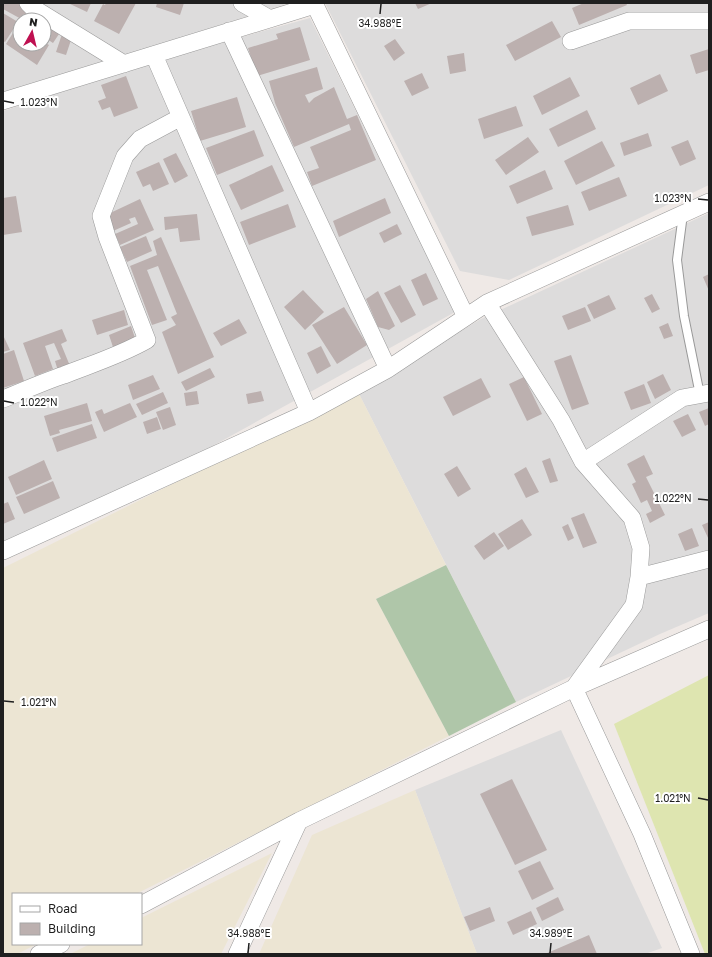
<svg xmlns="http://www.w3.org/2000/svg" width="712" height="957" font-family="'Golos Text',sans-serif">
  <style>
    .residential { fill: #dddcdc; fill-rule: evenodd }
    .farmland { fill: #ece5d3 }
    .grass { fill: #dee5b0 }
    .cemetery { fill: #afc6a9 }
    .building { fill: #bcb0af }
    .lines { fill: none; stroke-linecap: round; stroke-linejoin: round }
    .lane-casing { stroke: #999; stroke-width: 10 }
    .street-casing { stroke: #999; stroke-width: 18 }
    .lane { stroke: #fff; stroke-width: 8 }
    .street { stroke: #fff; stroke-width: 17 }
    .ticks { fill: none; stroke: #1f1f1f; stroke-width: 1.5 }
    .ticks-label { font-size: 10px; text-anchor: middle; fill: #1f1f1f; stroke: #fff; stroke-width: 4; stroke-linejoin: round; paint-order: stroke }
  </style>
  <rect width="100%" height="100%" fill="#efe9e6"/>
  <path class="residential" d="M3,3H289L3,95ZM20,20H44V44H20Z
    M325,3H709V185L509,280L460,271Z
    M310,18L455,312L189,459L3,547V111L148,63Z
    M709,213V613L660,634L516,702L358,392L481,319Z
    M561,730L662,948L645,954H477L415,790Z"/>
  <path class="farmland" d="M358,392L446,565L376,599L449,736L136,894H13V944H37L17,954H3V568Z
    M415,790L477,954H259L312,835Z
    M272,853L221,954H70L90,944H141V918Z"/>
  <path class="grass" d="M709,675V954H705L614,724Z"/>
  <path class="cemetery" d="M446,565L516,702L449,736L376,599Z"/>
  <path class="building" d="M3,3H17L28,9L23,20L3,9Z
    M68,3H91L87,12Z
    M106,3H136L119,34L94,21L103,4L105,5Z
    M157,3H184L180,15L156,7Z
    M415,3H432L418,9Z
    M584,3H626L627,5L579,25L572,8Z
    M3,13L18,22L5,42L3,41Z
    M44,20L61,31L53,43L44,37Z
    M552,21L561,37L515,61L506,45Z
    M18,25L20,26V44H44V42L49,45L37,65L6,44Z
    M300,27L310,60L257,76L248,48L278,39L276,34Z
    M63,31L73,34L66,55L56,52Z
    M395,39L405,53L394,61L384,46Z
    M709,49V70L696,74L690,55Z
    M464,53L466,71L450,74L447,56Z
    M317,67L323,89L305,95L309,103L314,98L334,87L347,119L357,115L376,160L312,186L307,172L319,168L310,147L351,130L349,124L294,147L275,103L269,81Z
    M422,73L429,88L412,96L404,81Z
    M660,74L668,91L638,105L630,88Z
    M126,76L138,108L114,117L110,107L102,110L98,101L106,98L101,85Z
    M570,77L580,96L542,115L533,96Z
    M237,97L246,127L200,141L191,111Z
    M516,106L523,126L484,139L478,119Z
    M587,110L596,129L558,147L549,129Z
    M254,130L264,156L217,175L206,148Z
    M648,133L652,146L624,156L620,143Z
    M528,137L539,152L506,175L495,160Z
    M688,140L696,159L680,166L671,147Z
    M602,141L615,166L576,185L564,161Z
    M176,153L188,176L175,183L174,182L163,159Z
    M159,162L169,184L153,191L150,184L143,187L136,172Z
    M272,165L284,191L241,210L229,185Z
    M545,170L553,189L517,204L509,186Z
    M619,177L627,196L589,211L581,192Z
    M16,196L22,232L3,235V198Z
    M385,198L391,213L339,237L333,221Z
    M140,199L154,230L120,245L115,234L138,224L135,217L129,219L131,223L113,231L106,215Z
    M288,204L296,227L249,245L240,222Z
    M568,205L574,225L532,236L526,217Z
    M197,214L200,240L180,242L178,228L165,230L164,217Z
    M397,224L402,234L384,243L379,233Z
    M146,236L152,251L127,262L120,247Z
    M161,237L214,357L178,374L162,332L176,325L171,317L177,314L158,266L147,270L167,320L152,325L130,266L157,255L153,241Z
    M426,273L438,299L423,306L411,280Z
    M709,274V291L703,277Z
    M400,285L416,315L401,323L384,293Z
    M303,290L324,312L305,330L284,307Z
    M378,291L395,326L389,330L378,327L366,299Z
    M652,294L660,309L652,313L644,298Z
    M609,295L616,309L594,319L587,305Z
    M344,307L367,345L337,364L312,325Z
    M585,307L591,321L568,330L562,316Z
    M124,310L128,325L97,335L92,320Z
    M239,319L247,333L221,346L213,333Z
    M668,323L673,336L664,339L659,327Z
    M131,326L135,338L113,347L109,335Z
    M62,329L67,341L61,344L70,366L58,371L55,361L61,359L54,343L45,346L53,369L35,376L23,343Z
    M3,335L10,350L3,352Z
    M321,346L331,366L317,374L307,353Z
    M14,350L24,381L3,388V354Z
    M571,355L589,404L572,410L554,361Z
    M210,368L215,377L186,391L181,382Z
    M663,374L671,390L655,399L647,382Z
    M153,375L160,389L133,400L128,385Z
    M524,377L542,414L527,421L509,384Z
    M481,378L491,397L453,416L443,397Z
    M644,384L651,403L631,410L624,392Z
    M197,391L199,404L186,406L184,393Z
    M261,391L264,401L248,404L246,394Z
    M163,392L168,403L142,415L136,404Z
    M87,403L92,421L59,430L60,433L50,436L44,416Z
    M130,403L137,417L104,432L95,412L102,409L104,414Z
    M170,407L176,425L163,430L156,412Z
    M709,408V424L705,426L699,412Z
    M688,414L696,430L682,437L673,421Z
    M157,417L161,429L147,434L143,422Z
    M92,424L97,438L57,452L52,438Z
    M644,455L653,474L646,477L665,515L650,523L646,514L652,511L647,500L641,503L632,484L636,482L627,464Z
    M550,458L558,481L550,483L542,461Z
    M44,460L52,479L16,495L8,477Z
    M457,466L471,489L458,497L444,474Z
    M526,467L539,492L526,498L514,474Z
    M53,481L60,498L24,514L16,497Z
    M8,502L15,519L3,524V504Z
    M584,513L597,543L583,548L571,518Z
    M522,519L532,535L508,550L498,534Z
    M709,522V540L702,525Z
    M568,524L574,538L568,541L562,527Z
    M692,528L699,546L685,551L678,534Z
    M494,532L504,546L484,560L474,546Z
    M512,779L547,850L515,865L480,794Z
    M540,861L554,889L532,900L518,871Z
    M558,897L564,910L542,921L536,908Z
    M490,907L495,921L470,931L464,917Z
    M531,911L537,924L513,935L507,922Z
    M589,935L597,954H545Z"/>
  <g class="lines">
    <g class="lane-casing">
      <path id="lane" d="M683,214L677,260L684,316L700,395"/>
    </g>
    <g class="street-casing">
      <path id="street" d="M28,3L33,8L124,64
        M242,3L270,19
        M314,3L466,317
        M229,31L388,369
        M571,41L629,21H709
        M154,55L309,412
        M3,101L315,5
        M487,303L561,420L583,462L632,518L641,548L639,577L634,605L574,688L642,834L691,954
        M3,399C23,391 43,382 64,375C92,364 121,355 147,340L107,237L101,216L125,156L140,139L181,117
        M583,462L682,398L709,393
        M3,551L309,412L388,369L487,303L709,202
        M639,577L709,559
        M141,905L299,821L574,688L709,629
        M39,954L61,944
        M237,954L299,821"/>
    </g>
    <use href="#lane" class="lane"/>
    <use href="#street" class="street"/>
  </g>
  <path class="ticks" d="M380,14L381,4M4,101L14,103M698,199L708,200M4,401L14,403M698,499L708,500M4,701L14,702M698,798L708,800M248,953L249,943M550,953L551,943"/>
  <g class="ticks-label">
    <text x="380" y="27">34.988°E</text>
    <text x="39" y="106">1.023°N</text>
    <text x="673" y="202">1.023°N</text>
    <text x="39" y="406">1.022°N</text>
    <text x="673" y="502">1.022°N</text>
    <text x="39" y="706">1.021°N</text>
    <text x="673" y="802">1.021°N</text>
    <text x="249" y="937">34.988°E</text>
    <text x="551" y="937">34.989°E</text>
  </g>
  <rect width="712" height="957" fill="none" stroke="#1f1f1f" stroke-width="8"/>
  <rect x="12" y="893" width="130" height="52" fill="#ffffff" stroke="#a5a5a5"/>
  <rect x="20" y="906" width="20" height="6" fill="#ffffff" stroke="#a5a5a5"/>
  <text x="48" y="913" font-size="12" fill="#1f1f1f">Road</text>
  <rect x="20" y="923" width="20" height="12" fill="#bcb0af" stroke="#a5a5a5"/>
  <text x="48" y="933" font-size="12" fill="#1f1f1f">Building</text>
  <g transform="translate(32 32) rotate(8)"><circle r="19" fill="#ffffff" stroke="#a5a5a5"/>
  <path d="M0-3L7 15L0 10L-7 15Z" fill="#bf1051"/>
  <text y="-6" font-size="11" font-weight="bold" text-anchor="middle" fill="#1f1f1f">N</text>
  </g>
</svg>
